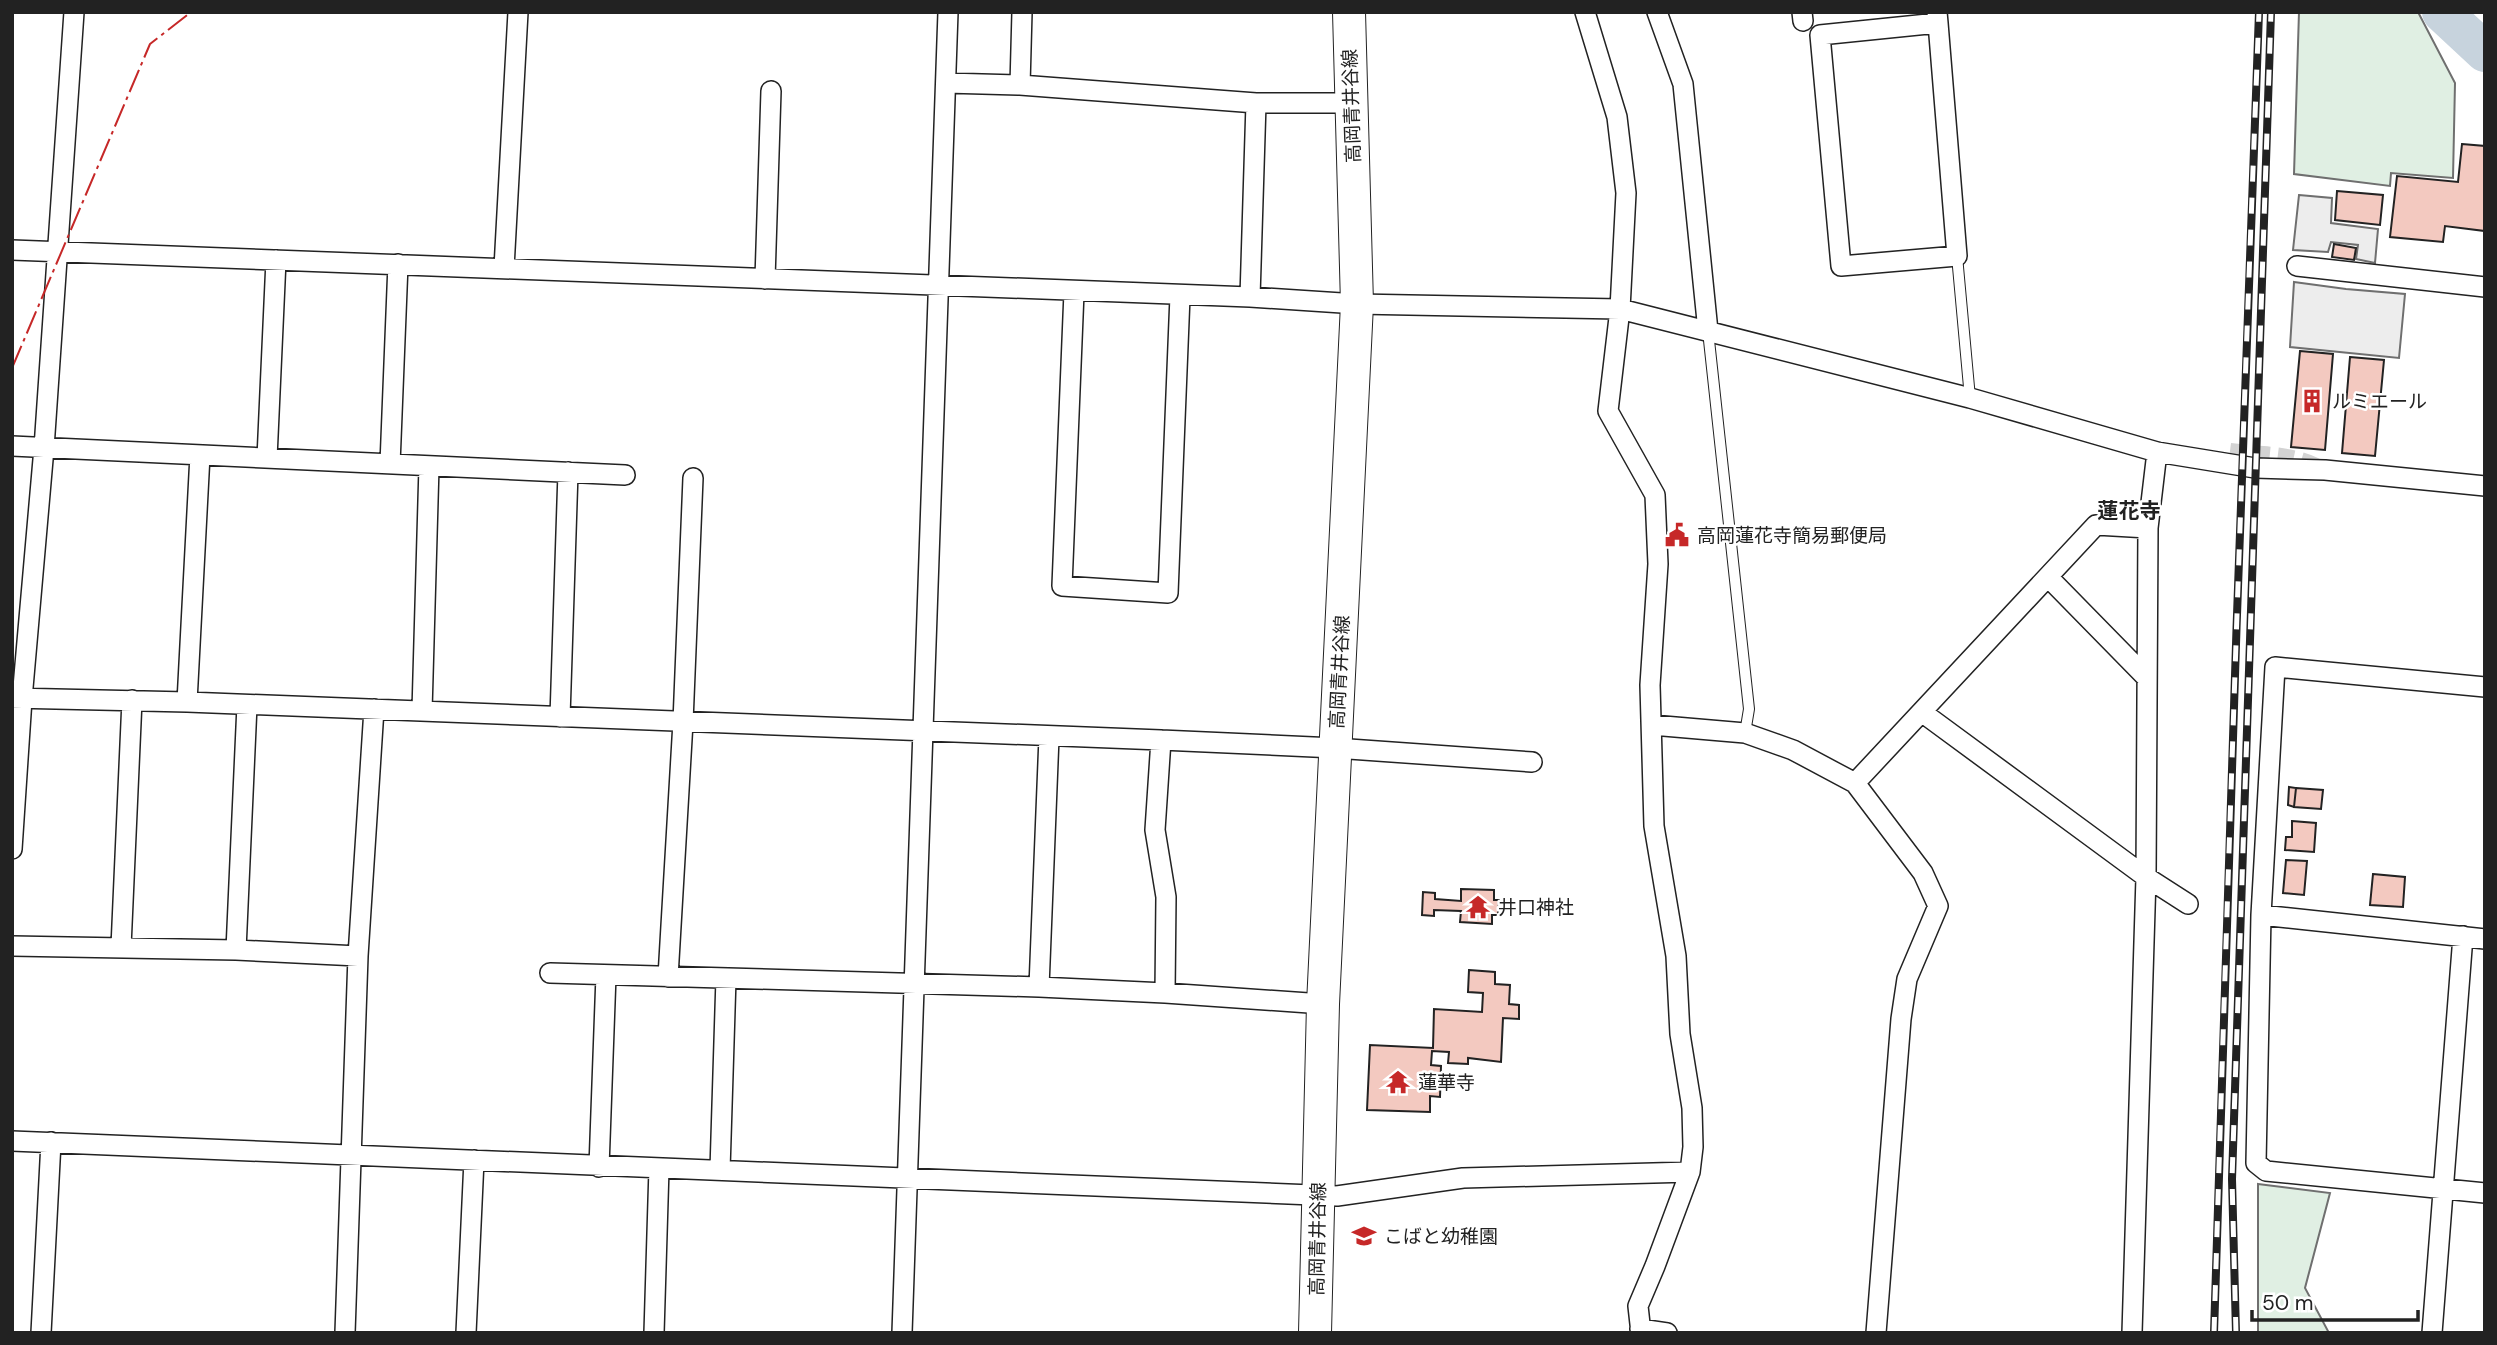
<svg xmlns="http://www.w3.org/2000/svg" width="2497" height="1345" font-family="'DM Sans','Noto Sans JP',sans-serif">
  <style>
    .green { fill: #e0efe3; stroke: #6f6f6f; stroke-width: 2 }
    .parking { fill: #ededed; stroke: #6f6f6f; stroke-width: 2 }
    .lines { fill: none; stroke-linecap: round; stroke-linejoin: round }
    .river { stroke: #c7d3dd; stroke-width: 40 }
    .building { fill: #f3c9c0; stroke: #222; stroke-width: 2 }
    .pedestrian-tunnel { stroke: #d3d3d3; stroke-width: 16; stroke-dasharray: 16 8; stroke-linecap: butt }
    .service-casing { stroke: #222; stroke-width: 12 }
    .minor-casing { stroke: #222; stroke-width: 22 }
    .primary-casing { stroke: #222; stroke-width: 34 }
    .service { stroke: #fff; stroke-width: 10 }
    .minor { stroke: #fff; stroke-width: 19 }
    .primary { stroke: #fff; stroke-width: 32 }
    .rail-casing { stroke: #222; stroke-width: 8 }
    .rail { stroke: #fff; stroke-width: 5; stroke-dasharray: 16; stroke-linecap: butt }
    .power { stroke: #c62828; stroke-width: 2; stroke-dasharray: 24 5 3.5 5; stroke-linecap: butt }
    .labels { text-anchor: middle; stroke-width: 5; stroke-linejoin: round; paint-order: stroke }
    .street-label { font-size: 19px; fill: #222; stroke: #fff }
    .poi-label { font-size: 19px; fill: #222; stroke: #fff; text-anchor: start }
    .neighbourhood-label { font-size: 21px; font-weight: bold; fill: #222; stroke: #fff }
  </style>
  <rect width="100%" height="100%" fill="#fff"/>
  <path class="green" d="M2299,12H2418L2455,83L2453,178L2391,173L2390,186L2294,174Z
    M2258,1184L2330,1193L2305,1288L2329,1333H2258Z"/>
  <path class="parking" d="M2299,195L2332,198L2331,223L2378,229L2375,263L2356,259L2358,245L2331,242L2328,252L2293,250Z
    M2294,282L2346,289L2405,294L2399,358L2290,347Z"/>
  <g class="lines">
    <path class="river" d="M2442,12L2485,52"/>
  </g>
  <path class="building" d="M2462,144L2485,146V231L2445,226L2443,242L2390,237L2397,176L2458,182Z
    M2337,191L2383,195L2380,225L2335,220Z
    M2334,244L2356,248L2354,260L2332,257Z
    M2300,351L2333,354L2325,450L2291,447Z
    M2350,357L2384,360L2375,456L2342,453Z
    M2289,787L2296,788L2294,807L2288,805Z
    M2296,788L2323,790L2321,809L2294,807Z
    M2292,821L2316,823L2314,852L2285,850L2286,837H2292Z
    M2286,860L2307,861L2304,895L2283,893Z
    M2373,874L2405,877L2403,907L2370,905Z
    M1461,889L1494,890V900H1499L1498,915H1492V924L1460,922L1461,911L1434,910V916L1422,915L1423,892L1435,893V899L1461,901Z
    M1469,970L1495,972V984L1510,985L1509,1004L1519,1005V1019L1503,1018L1501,1062L1468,1058V1064L1448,1063L1449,1052L1432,1051L1431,1065L1441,1066L1440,1097L1430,1096V1112L1367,1110L1370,1045L1433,1048L1434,1009L1482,1012L1483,993L1468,992Z"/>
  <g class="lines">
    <path class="pedestrian-tunnel" d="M2230,451C2261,455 2295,453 2322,469"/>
    <g class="service-casing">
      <path id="service" d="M1957,256L1970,398
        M1708,331L1749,709L1745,733"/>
    </g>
    <g class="minor-casing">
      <path id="minor" d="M1585,12L1617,117L1626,193L1620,309L1608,411L1655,495L1658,564L1650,685L1654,826L1676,956L1680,1034L1692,1108L1693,1147L1690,1172L1655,1266L1638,1306L1641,1333
        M1657,12L1683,84L1708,331
        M1802,12L1803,21
        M1937,12L1938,23L1957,256L1841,266L1820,35L1938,23
        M946,83L1020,85L1022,12
        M1020,85L1256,103L1250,297
        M1256,103H1351
        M12,250L1250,297L1357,304L1620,309L1970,398L2157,452L2255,468L2325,470L2485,486
        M2297,266L2485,287
        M504,268L518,12
        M765,279L771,91
        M1074,292L1062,586L1168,593L1180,296
        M12,446L625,475
        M267,458L276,260
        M390,464L398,264
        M2049,578L2147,678
        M2485,687L2275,667L2261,915L2256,1163L2266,1171L2485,1193
        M12,698L187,702L1161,740L1335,748L1532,762
        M187,702L200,455
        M422,711L429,466
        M1923,713L2146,877L2188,904
        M560,717L568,472
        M1652,725L1745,733L1793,750L1855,783L1923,873L1938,906L1907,979L1901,1019L1876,1333
        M1161,740L1155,830L1166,897L1165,993
        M1855,783L2096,525L2148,528
        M12,849L22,699L44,448L74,12
        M2261,915L2485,939
        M12,946L236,950L358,956
        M121,947L132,700
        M236,950L247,705
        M550,973L1039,987L1165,993L1323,1004
        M668,977L683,722L693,478
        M1039,987L1049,737
        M12,1141L1337,1196L1463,1178L1690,1172
        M599,1167L606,975
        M720,1170L726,978
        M1640,1329L1667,1333
        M41,1333L51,1142
        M345,1333L358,956L374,709
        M466,1333L474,1160
        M654,1333L659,1168
        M902,1333L948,12
        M2132,1333L2146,877L2148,528L2157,452
        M2432,1333L2463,936"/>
    </g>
    <g class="primary-casing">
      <path id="primary" d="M1315,1333L1323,1004L1357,304L1349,12"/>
    </g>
    <use href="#service" class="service"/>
    <use href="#minor" class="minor"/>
    <use href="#primary" class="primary"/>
    <g class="rail-casing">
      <path id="rail" d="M2214,1333C2227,893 2242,452 2259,12
        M2236,1333L2232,1179L2271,12"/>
    </g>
    <use href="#rail" class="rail"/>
    <path class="power" d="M12,368L150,44L191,12"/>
  </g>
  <defs>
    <g id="building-bare" transform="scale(1.89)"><path d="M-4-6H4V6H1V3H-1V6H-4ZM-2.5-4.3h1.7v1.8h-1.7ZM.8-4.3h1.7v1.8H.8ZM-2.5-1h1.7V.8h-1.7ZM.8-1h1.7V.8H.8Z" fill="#c62828" stroke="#fff" stroke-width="2.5" paint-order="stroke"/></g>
    <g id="civic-bare" transform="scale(1.89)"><path d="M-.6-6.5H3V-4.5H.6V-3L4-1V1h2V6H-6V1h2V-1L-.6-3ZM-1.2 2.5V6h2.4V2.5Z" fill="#c62828" stroke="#fff" stroke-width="2.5" paint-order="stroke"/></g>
    <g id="temple-bare" transform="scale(1.89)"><path d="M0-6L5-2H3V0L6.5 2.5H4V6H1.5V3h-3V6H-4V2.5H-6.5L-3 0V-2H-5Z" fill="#c62828" stroke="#fff" stroke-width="2.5" paint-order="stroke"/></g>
    <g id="school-bare" transform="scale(1.89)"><path d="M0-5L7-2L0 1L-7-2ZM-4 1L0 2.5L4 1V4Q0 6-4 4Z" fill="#c62828" stroke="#fff" stroke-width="2.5" paint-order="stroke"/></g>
  </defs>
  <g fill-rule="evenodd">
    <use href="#building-bare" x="2312" y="401"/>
    <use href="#civic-bare" x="1677" y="535"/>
    <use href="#temple-bare" x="1478" y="907"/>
    <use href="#temple-bare" x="1398" y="1082"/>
    <use href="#school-bare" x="1364" y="1236"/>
  </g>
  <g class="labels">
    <g class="street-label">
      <text transform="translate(1351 106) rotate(-92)" y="7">高岡青井谷線</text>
      <text transform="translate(1339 672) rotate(-87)" y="7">高岡青井谷線</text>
      <text transform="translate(1317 1239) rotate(-89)" y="7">高岡青井谷線</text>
    </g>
    <g class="poi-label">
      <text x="2332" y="408">ルミエール</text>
      <text x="1697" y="542">高岡蓮花寺簡易郵便局</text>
      <text x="1498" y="914">井口神社</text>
      <text x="1418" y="1089">蓮華寺</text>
      <text x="1384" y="1243">こばと幼稚園</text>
    </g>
    <g class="neighbourhood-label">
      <text x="2129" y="518">蓮花寺</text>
    </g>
  </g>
  <rect width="2497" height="1345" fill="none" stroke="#222222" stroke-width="28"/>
  <path d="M2252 1310v10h166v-10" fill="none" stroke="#222222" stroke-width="3.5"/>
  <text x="2262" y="1310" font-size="21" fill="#222222" stroke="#ffffff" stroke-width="5" paint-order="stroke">50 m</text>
</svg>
